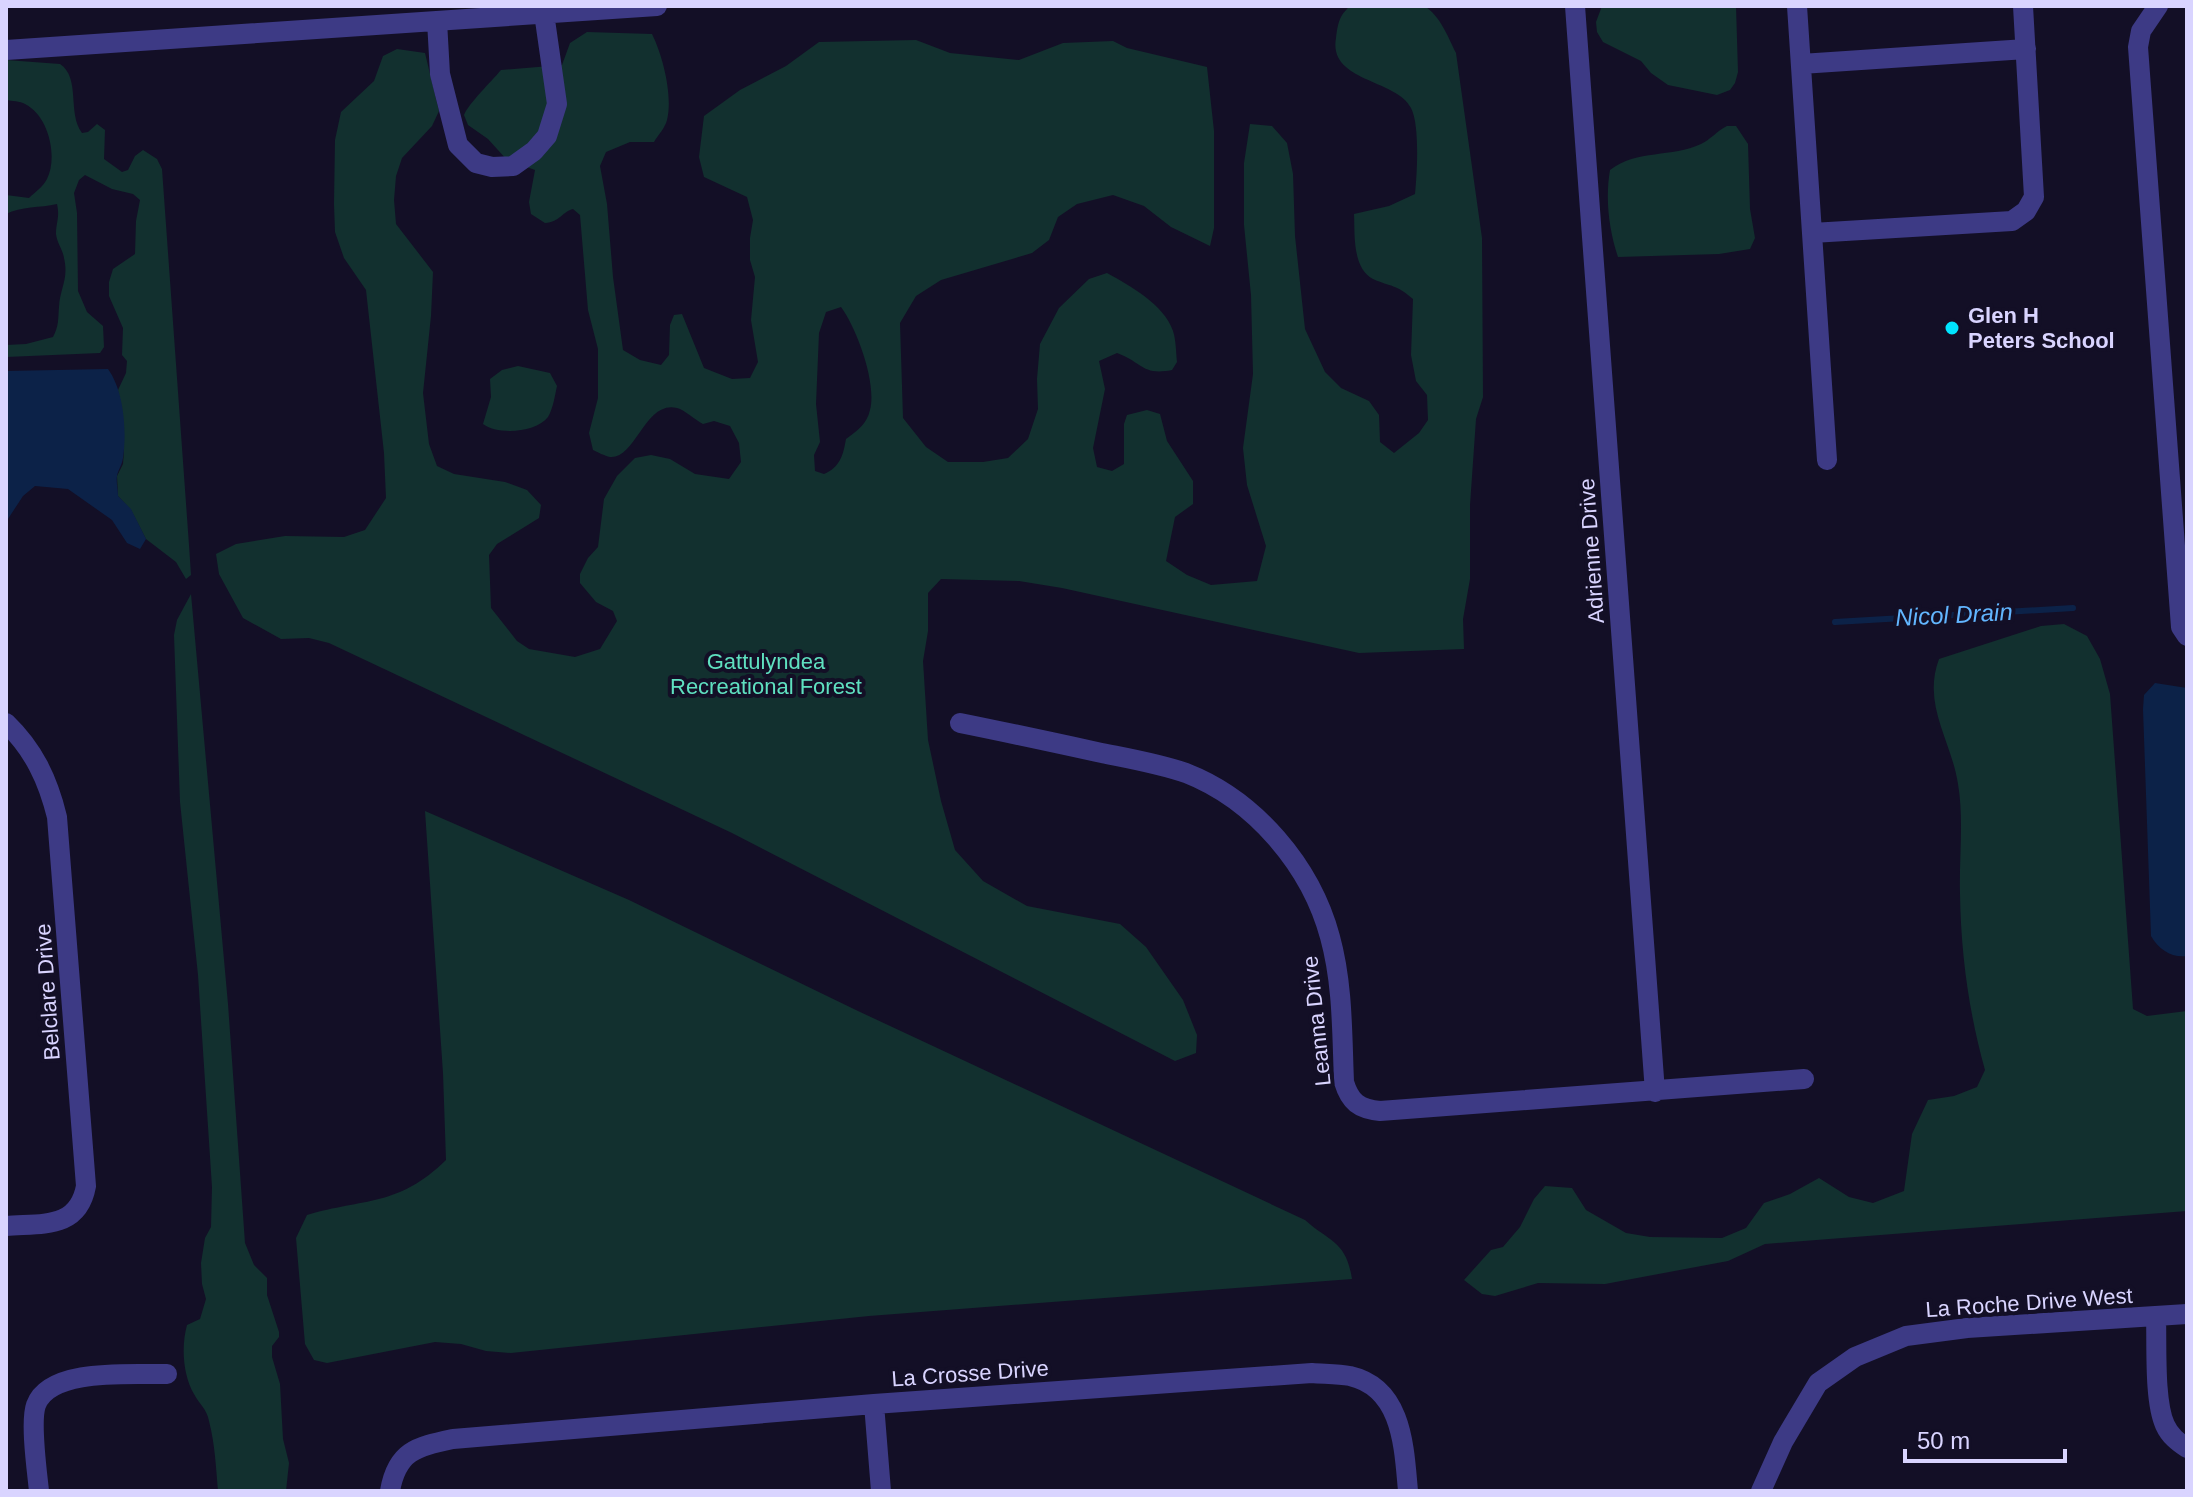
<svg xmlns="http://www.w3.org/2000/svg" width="2193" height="1497" font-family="Arial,sans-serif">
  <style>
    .green { fill: #12302f; fill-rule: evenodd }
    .water { fill: #0c2248 }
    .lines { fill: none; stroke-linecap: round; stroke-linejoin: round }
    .stream { stroke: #0c2248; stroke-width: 6 }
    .minor { stroke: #3d3a85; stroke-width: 20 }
    .poi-dot { fill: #00e5ff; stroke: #130f26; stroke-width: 3 }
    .labels { text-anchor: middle; stroke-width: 8; stroke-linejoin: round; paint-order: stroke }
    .poi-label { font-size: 22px; font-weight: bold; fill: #d9d4ff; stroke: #130f26; text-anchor: start }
    .street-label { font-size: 22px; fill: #d9d4ff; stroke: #130f26 }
    .park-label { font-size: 22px; fill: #5fe0c0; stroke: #130f26 }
    .water-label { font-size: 24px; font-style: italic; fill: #62b6ff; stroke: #130f26 }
  </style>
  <rect width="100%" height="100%" fill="#130f26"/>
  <path class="green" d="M1350,6H1424C1440,15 1448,37 1456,53L1482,238L1483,397L1476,419L1470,505V579L1463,619L1464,649L1359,653L1062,588L1019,581L941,579L928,593V631L923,661L928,740L941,801L955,850L983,881L1027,906L1120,924L1146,947L1183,1000L1197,1035L1196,1053L1175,1061L732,833L329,643L309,638L281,639L243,618L219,574L216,554L236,544L285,536L344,537L365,530L386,498L384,453L366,290L344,258L335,232L334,204L335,140L341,112L374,81L383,56L397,49L425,53L439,111L432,126L402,158L396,176L394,200L396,224L433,272L431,316L423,393L429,444L437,466L454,474L505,482L527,490L541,505L539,518L497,544L489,555L491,608L517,641L529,649L575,657L600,649L617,621L613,611L596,602L580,583V574L588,558L598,547L604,499L617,476L635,458L651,455L670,459L695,474L729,479L741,462L739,443L730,426L714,421L703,424C695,420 685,410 677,408C645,400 636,459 610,457C605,456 597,452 593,450L589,433L598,398V349L588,310L580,215L573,209C563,211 560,222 545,223L531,214L529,202L535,170L507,160L488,139L468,125L464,115C469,103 491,82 501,70L562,65L570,43L587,32L652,34C663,56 673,96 667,120C665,128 658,135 654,142H630L606,152L600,166L607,204L613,277L623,350L640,360L661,365L669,355L670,325L674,315L682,314L704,368L732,379L750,378L758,362L751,320L755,277L750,260V238L753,220L747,197L704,177L699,157L704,116L740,90L786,66L819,42L916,40L950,53L1019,60L1063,43L1113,41L1127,48L1207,67L1214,131V228L1210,246L1171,227L1144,206L1113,195L1077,204L1058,217L1049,240L1032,253L941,280L916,296L900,323L903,418L926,447L948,462H983L1008,458L1028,439L1038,409L1037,379L1040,344L1059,308L1089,279L1107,273C1130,286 1164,304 1173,331C1176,340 1176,352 1177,362L1172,370C1142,376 1142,362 1117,353L1099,361L1105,389L1093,448L1097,467L1112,471L1124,464V424L1127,415L1147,410L1160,414L1167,441L1193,481V504L1175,517L1166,561L1187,575L1211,585L1257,581L1266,546L1247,485L1243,448L1253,374L1251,295L1244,225V163L1250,124L1272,126L1287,143L1293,174L1295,236L1305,329L1325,372L1341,388L1369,401L1379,415L1380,442L1394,453L1419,433L1428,420L1427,395L1416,381L1411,355L1413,299C1396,284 1391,287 1373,279C1352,268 1355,234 1354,214L1389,206L1415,194C1417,175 1420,125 1411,108C1396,79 1328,82 1336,38C1338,23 1339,16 1350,6ZM841,307C857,329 877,383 870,410C867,424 857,431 846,439C843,456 840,467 824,474L815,471L814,455L820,442L816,404L819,333L826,312Z
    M1602,6H1736L1738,72L1735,83L1730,90L1717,95L1668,85L1651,73L1641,61L1603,42L1597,32L1596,22Z
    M6,60L60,64C81,78 67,113 82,133L88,132L97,124L105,130L104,159L122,172L128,170L135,156L143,150L157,159L162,169L189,545L191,575L186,579L176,562L146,539L131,510L118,496L117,476L123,464L124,450L118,390L126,373L127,361L122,355L123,328L109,296V282L113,269L135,254L136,221L140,200L133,194L112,189L85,175L79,180L74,193L77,213L78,291L87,312L103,326L104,347L100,353L6,357V345L26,344L53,337C59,326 58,319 59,307C60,288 69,279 64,258C63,250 57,243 56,234C56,222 60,218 57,204C40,208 21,206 6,214V195L29,198C35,192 43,187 47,179C58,157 49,116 25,104C20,101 12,101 6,100Z
    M1727,126H1736L1748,144L1750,209L1755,238L1750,249L1719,254L1618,257C1609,230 1605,199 1610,170C1637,149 1672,158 1701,144C1710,140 1717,131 1727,126Z
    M518,366L550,373L557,386C555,395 553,409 548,417C536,433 497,435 483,424L491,397L490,379L502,370Z
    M191,594L228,1004L245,1243L254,1265L267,1278V1295L279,1332V1337L272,1346V1357L280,1384L283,1439L289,1463L286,1491H218C216,1468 215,1444 209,1421C207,1409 199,1404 194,1394C183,1375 181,1347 187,1325L200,1319L206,1299L202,1284L201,1263L205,1238L211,1227L212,1187L198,975L180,802L174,635L177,620Z
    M2064,624L2087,636L2100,659L2110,694L2133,1009L2147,1016L2187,1011V1211L1765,1244L1728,1261L1605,1284L1538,1283L1495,1296L1482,1294L1464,1280L1491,1250L1503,1247L1520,1227L1534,1199L1545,1186L1572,1188L1586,1210L1626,1233L1650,1237L1722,1238L1746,1228L1764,1203L1790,1194L1819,1178L1849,1197L1873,1203L1904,1191L1912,1134L1928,1100L1954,1096L1977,1087L1985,1070C1969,1013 1961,955 1960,894C1959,858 1964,819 1958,784C1951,739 1922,705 1939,659L2041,626Z
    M425,811L629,900L858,1011L1305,1220C1331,1243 1346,1241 1352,1279L869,1316L511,1353L486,1351L461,1344L435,1342L327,1363L314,1360L305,1344L296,1238L307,1215C364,1198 398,1207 446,1160L443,1073Z"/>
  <path class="water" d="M108,369C124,391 127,431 123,458C122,465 118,470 117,476C116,482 118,490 118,496L131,509L146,539L140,549L127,543L112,520L68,489L35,486L23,496L6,522V371Z
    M2155,683L2187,688V956C2172,958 2159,950 2151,936L2143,709L2144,695Z"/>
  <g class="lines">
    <path class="stream" d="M1835,622L2073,608"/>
    <path class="minor" d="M1575,6L1655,1092
      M1797,6L1827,460
      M2158,6L2141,31L2138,47L2181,627L2187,636
      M437,21L440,74L458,145L476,163L492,167L513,166L534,151L547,136L557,104L544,13
      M6,50L657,6
      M1801,64L2026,49
      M1812,233L2012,221L2026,211L2034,197L2023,6
      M6,723C34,750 48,780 57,817L86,1186C78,1230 41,1223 6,1226
      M960,723C1005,732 1051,742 1097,752C1126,758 1157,763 1186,773C1255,800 1311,866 1330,937C1343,984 1342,1034 1344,1082C1350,1102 1359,1109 1380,1111L1804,1079
      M2156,1317C2157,1345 2154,1401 2165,1425C2170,1436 2178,1442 2187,1448
      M874,1404L881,1491
      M39,1491C37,1471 30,1422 36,1405C50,1367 133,1375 167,1374
      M390,1491C397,1451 416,1447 453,1439L874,1404L1312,1373C1324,1374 1338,1374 1350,1376C1403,1388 1404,1448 1408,1491
      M1761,1491L1783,1442L1818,1383L1855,1357L1906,1336L1967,1328L2187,1314"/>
  </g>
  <circle class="poi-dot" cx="1952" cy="328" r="8"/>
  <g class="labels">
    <g class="poi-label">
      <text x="1968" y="323">Glen H<tspan x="1968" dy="25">Peters School</tspan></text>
    </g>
    <g class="street-label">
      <text transform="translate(1591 551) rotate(-94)" y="8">Adrienne Drive</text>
      <text transform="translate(47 992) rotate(-94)" y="8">Belclare Drive</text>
      <text transform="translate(1316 1021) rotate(-96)" y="8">Leanna Drive</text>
      <text transform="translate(2029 1302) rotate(-4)" y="8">La Roche Drive West</text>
      <text transform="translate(970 1373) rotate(-4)" y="8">La Crosse Drive</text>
    </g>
    <g class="park-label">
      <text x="766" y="669">Gattulyndea<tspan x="766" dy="25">Recreational Forest</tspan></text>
    </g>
    <g class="water-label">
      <text transform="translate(1954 615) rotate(-3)" y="8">Nicol Drain</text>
    </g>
  </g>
  <rect width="2193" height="1497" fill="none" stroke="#d9d4ff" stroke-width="16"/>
  <path d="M1905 1449v12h160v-12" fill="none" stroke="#d9d4ff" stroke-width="4"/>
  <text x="1917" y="1449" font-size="24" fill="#d9d4ff" stroke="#130f26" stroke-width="6" paint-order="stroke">50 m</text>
</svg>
